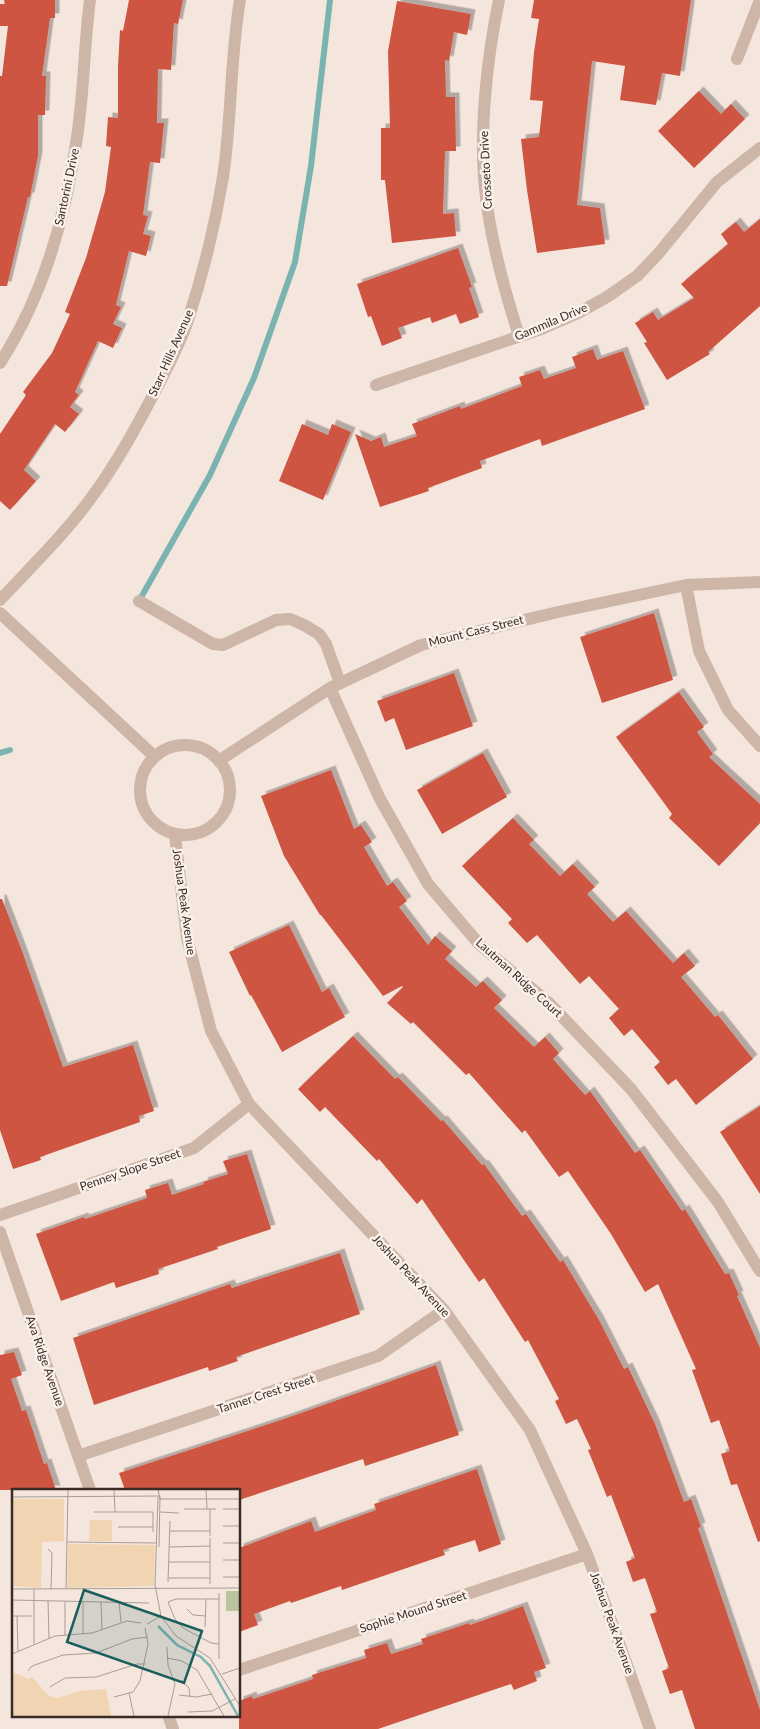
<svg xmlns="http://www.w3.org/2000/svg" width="760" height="1729" font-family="Lato,sans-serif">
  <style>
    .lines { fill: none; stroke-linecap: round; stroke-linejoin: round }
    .stream { stroke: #7ab3af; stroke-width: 6 }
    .building { fill: #cd5442; filter: url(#shadow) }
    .minor { stroke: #cdb5a8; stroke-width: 12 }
    .labels { text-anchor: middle; stroke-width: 5; stroke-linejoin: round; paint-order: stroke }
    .street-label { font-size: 12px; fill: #392c28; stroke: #fbf1ea }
    .inset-river { fill: none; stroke: #7ab3af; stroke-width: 2.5 }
    .inset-road { fill: none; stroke: #a99c95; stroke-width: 1 }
    .view { fill: #1b5e5b; fill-opacity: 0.15; stroke: #1b5e5b; stroke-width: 2.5 }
    .inset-edge { fill: none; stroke: #392c28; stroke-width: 2.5 }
  </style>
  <defs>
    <filter id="shadow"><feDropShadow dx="4.5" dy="-4.5" stdDeviation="0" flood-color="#0004"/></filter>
  </defs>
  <rect width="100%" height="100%" fill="#f4e6dd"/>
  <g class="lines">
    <path class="stream" d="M139,601L210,475L254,378L295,262L311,166L330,0
      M0,753L10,750"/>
  </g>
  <path class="building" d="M4,0H55V18H50L42,76H46L45,115H38V156L30,197H28L7,286H0V76H2L8,26H0V4H5Z
    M129,0H183L178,24L174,23L171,70L158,69L157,123H164L160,163L150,162L143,215L148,216L143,234L151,236L146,256L129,251L116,305L121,307L113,324L122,328L113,348L98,341L75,392L79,395L70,407L79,414L65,432L55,424L24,470L36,481L10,510L0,501V434L26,395L23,392L52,353L70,314L65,312L86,258L105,192L111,147L106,146L108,117L118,118V66L120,30L123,31Z
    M534,0H691L680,76L662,73L656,105L620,100L625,66L592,61L577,205L600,208L605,244L537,253L527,190L521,139L539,137L543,101L530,100L534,52L539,19L531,18Z
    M397,1L471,14L467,35L454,32L449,61L445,60L446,97H455L456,151H445L443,214L454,213L456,236L392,243L385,180H381V128H390L388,51Z
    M699,91L721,114L731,104L745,119L694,168L658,131Z
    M760,219V306L708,352L710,354L667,380L644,343L647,342L635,323L653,312L658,320L694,298L681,284L728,244L721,234L736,222L744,232Z
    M458,248L472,287L469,288L479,317L460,324L456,314L432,323L430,317L398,328L402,338L382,346L371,316L368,317L357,284Z
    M593,349L597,360L623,351L645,409L542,446L540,439L480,461L482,468L428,488L429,491L380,507L355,434L371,441L381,437L384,447L417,436L412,424L460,406L461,409L522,386L519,377L540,370L544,379L576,368L572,357Z
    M302,424L328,435L332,424L351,432L323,500L279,481Z
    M654,613L673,680L602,703L580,637Z
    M454,673L473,726L406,750L394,718L385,722L377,701Z
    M679,692L704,727L697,732L713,754L709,757L760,804V823L719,866L669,818L672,814L616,737Z
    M483,753L507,797L442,834L417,790Z
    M331,770L354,829L361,825L372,842L364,847L387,886L393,882L407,901L399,907L428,945L435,936L452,951L445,959L476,987L483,981L502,1000L494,1008L534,1047L545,1037L559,1053L553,1059L585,1095L590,1091L635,1153L640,1150L682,1211L685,1209L725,1274L729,1273L739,1295L737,1296L760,1348V1541L758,1542L737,1484L731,1485L721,1454L730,1451L719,1420L711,1423L692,1370L696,1369L658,1284L645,1292L611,1234L568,1171L559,1177L525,1130L522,1133L469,1073L466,1075L413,1022L411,1024L387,1003L403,987L402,986L383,996L321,915H320L284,856L261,796Z
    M513,818L534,840L529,844L560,876L573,864L595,887L587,894L613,922L626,911L673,963L684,953L695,966L681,977L715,1017L718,1015L753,1059L696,1105L676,1079L668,1085L654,1067L660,1062L632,1029L624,1036L609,1018L619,1009L589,976L580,984L537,935L527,943L508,923L512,919L462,866Z
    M0,899H2L22,951L63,1067L133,1045L154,1111L139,1116L140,1122L40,1157L41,1160L13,1169L0,1130Z
    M289,925L322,992L329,988L345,1017L282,1052L251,995L250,996L229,952Z
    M353,1036L395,1079L398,1077L441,1121L443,1120L482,1165L484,1164L522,1216L526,1214L560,1262L563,1260L599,1320L624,1369L628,1367L655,1424L684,1502L691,1499L701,1527L698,1528L760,1710V1729H695L682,1690L670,1694L662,1671L669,1668L650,1614L657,1612L645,1578L633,1582L626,1562L635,1558L611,1495L607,1497L588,1450L591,1449L577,1419L566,1424L555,1401L559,1399L528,1340L525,1342L484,1278L479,1282L422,1199L417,1204L379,1159L377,1161L325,1107L320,1112L298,1089Z
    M760,1106V1194L720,1132Z
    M247,1154L271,1229L217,1247L218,1249L158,1269L159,1274L116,1288L114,1282L61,1301L36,1234L84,1217L85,1219L147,1198L145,1190L168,1183L172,1195L204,1184L203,1182L228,1174L223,1161Z
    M340,1253L360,1314L236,1357L238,1361L209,1371L208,1367L94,1405L73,1338L230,1284L232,1288Z
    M14,1352L22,1375L11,1379L22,1411L26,1410L44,1464L47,1463L56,1490H0V1355Z
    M436,1365L459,1435L365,1466L363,1459L239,1500V1490H125L119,1473L284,1419Z
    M477,1469L501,1544L479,1552L475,1540L443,1550L445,1555L342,1590L341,1586L291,1603L290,1601L254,1614L258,1625L239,1632V1548L311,1521L315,1532L376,1510L374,1504Z
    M523,1606L546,1668L534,1672L537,1681L514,1690L511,1684L378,1729H239V1701L252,1696L253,1699L313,1679L312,1675L366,1658L364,1650L387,1643L391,1654L423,1644L421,1639L469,1623L470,1625Z"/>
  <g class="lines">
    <path class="minor" d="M499,0C487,57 479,131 485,189C490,239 504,289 519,336
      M737,59L760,0
      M0,363C44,295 66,216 77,137C84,92 84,45 90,0
      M376,385L541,329L578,313L607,297L637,276L658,254L717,182L760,148
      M686,585L699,651L728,710L760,746
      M0,600C31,567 64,535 91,498C118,462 139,422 160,382C170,362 181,341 188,320C203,274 215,225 223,177C232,118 230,58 240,0
      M139,601L213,644L223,645L276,620L290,619L304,625L319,634L326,644L340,683
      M0,613L154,756
      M330,688L379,797L428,884L479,944L549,1003L631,1089L718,1202L760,1271
      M140 790a45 45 0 1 1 90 0a45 45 0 1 1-90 0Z
      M220,760L330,688L421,645L558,612L686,585L760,582
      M175,835L187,938L211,1031L249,1104L444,1310L530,1430L587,1554L650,1729
      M0,1215L194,1148L249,1104
      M0,1232L90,1490
      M78,1456L378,1356L444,1310
      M239,1670L587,1554
      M168,1715L173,1729"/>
  </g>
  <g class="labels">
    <g class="street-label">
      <text transform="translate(486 170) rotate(-93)" y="4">Crosseto Drive</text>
      <text transform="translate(67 187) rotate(-78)" y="4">Santorini Drive</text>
      <text transform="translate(551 322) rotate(-23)" y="4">Gammila Drive</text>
      <text transform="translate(171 353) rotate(-66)" y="4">Starr Hills Avenue</text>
      <text transform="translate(476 631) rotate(-14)" y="4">Mount Cass Street</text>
      <text transform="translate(184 902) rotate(82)" y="4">Joshua Peak Avenue</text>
      <text transform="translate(519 978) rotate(42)" y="4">Lautman Ridge Court</text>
      <text transform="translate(130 1170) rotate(-19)" y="4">Penney Slope Street</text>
      <text transform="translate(411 1276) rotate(47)" y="4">Joshua Peak Avenue</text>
      <text transform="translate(45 1361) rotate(71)" y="4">Ava Ridge Avenue</text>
      <text transform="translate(266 1394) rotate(-18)" y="4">Tanner Crest Street</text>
      <text transform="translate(413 1612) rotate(-18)" y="4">Sophie Mound Street</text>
      <text transform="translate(612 1623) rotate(70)" y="4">Joshua Peak Avenue</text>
    </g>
  </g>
  <g transform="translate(12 1489)">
    <rect width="228" height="228" fill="#f4e6dd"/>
    <path d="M214,102H227V122H214Z" fill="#bbc49c"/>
    <path d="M0,10H52V52L30,53L29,99L0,97ZM78,31H100V52H77ZM56,55L143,56L142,97L55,99ZM0,183L17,190L20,188L36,206L45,209L68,202L94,200L99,227H0Z" fill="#f1d4b2"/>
    <path class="inset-river" d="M146,137L165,156L189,168L198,177L226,227"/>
    <path class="inset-road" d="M102,0L103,23M146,0L148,10H228M194,0L195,20M0,8L148,7L147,58M146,8L143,96L149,127L164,147L198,169L228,217M172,20H204M211,20H228M82,23H141V43M148,23L167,24M211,37H228M106,38H141M158,42H198M198,47V20M198,49V95M55,53L145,54M211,54H228M158,58L198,57M36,60L40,64L39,100M211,71H228M157,73H198M211,88H228M157,89H198M156,93L158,32M0,100L228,99M54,100L56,0M207,110H164L156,113L163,130L171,139L199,154L207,155M0,111L137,114M36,112L37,149M89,113L90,141M107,113L109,133M175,120L181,126L194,127M0,127H20M5,127L6,162M135,135L149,127M193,138L194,110M71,145V113M53,146V113M22,155V100M155,158L156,176L163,195L156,227M0,165L43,147L80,144L115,132L129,134M155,169L170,172L185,181L212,227M207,170V104M16,182L20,177L51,166L84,164L120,150L136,148M210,185L228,179M169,191L177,199L178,207M38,198L53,189L84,188L125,175H134M117,204L122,227M167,206L184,208L200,205M102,208L121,203L128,192L136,155L133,139M176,223L200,222L223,210"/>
    <path class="view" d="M72,101L190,142L172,194L55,153Z"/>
    <rect width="228" height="228" class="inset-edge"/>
  </g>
</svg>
